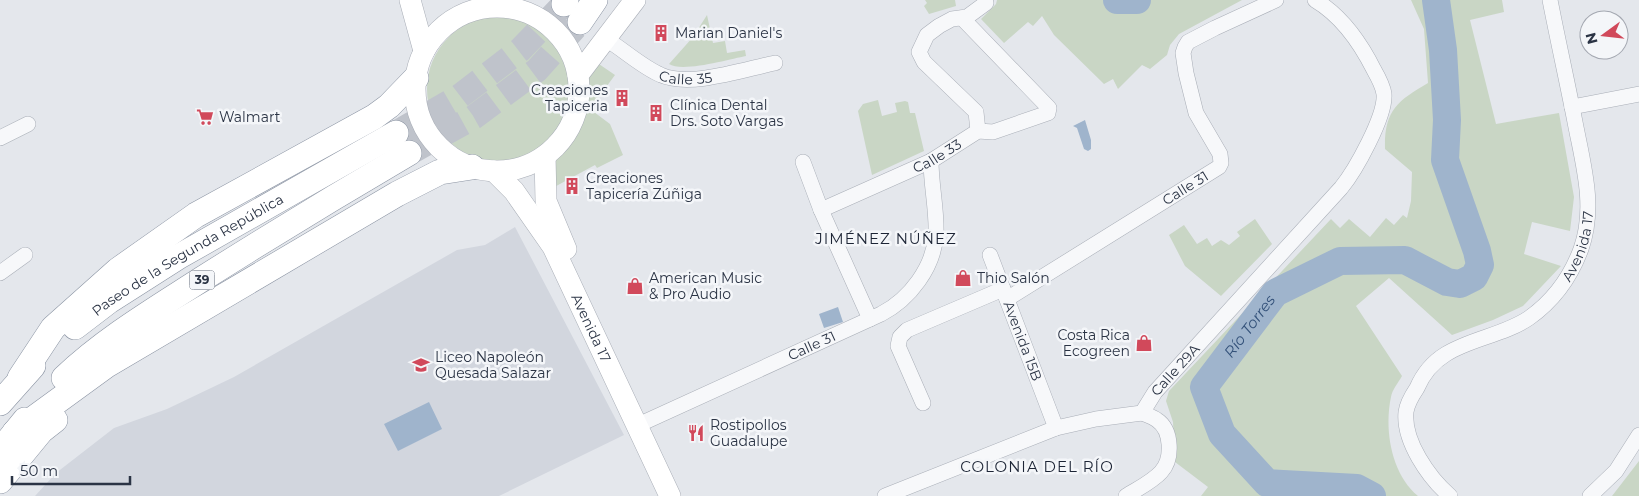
<svg xmlns="http://www.w3.org/2000/svg" width="1639" height="496" font-family="Montserrat,sans-serif">
  <style>
    .built { fill: #d2d6de }
    .green { fill: #c9d6c5 }
    .water { fill: #9fb4cc }
    .lines { fill: none; stroke-linecap: round; stroke-linejoin: round }
    .river { stroke: #9fb4cc; stroke-width: 28 }
    .trunk-tunnel { stroke: #bfc3cb; stroke-width: 25; stroke-dasharray: 25 12; stroke-linecap: butt }
    .minor-casing { stroke: #a9aeb7; stroke-width: 16 }
    .secondary-casing { stroke: #a9aeb7; stroke-width: 22 }
    .trunk-casing { stroke: #8b94a3; stroke-width: 26 }
    .minor { stroke: #f7f8fa; stroke-width: 15 }
    .secondary { stroke: #fff; stroke-width: 21 }
    .trunk { stroke: #fff; stroke-width: 25 }
    .labels { text-anchor: middle; stroke-width: 5; stroke-linejoin: round; paint-order: stroke }
    .shield { fill: #f4f6f9; stroke: #676e7b; stroke-width: 1 }
    .shield-label { font-size: 12px; font-weight: bold; fill: #2b3445 }
    .poi-label { font-size: 14px; fill: #2b3445; stroke: #f4f6f9; text-anchor: start }
    .street-label { font-size: 14px; fill: #2b3445; stroke: #f4f6f9 }
    .neighbourhood-label { font-size: 15px; letter-spacing: 1px; fill: #1d2536; stroke: #f4f6f9 }
    .water-label { font-size: 15px; font-style: italic; fill: #34527a; stroke: #f4f6f9 }
  </style>
  <rect width="100%" height="100%" fill="#e4e7ec"/>
  <path class="built" d="M515,227L624,435L499,496H35L56,473L114,428L167,409L234,377L457,250L485,245Z"/>
  <path class="green" d="M925,0H955L956,6L929,14L924,6L927,3Z
    M997,0H1242L1179,34L1170,45L1167,55L1150,69L1142,65L1118,89L1113,79L1104,84L1054,35L1042,16L1033,26L1028,22L1004,43L981,19L996,4Z
    M1411,0H1502L1504,12L1470,20L1496,124L1559,113L1574,197L1570,231L1532,222L1524,254L1561,266L1523,306L1493,320L1452,335L1389,278L1356,306L1402,376C1398,383 1392,390 1391,397C1384,429 1391,474 1418,496H1201L1208,487L1175,462L1173,422L1166,401L1169,391L1331,219L1340,228L1349,219L1370,237L1386,218L1394,225L1403,215L1407,218L1411,201L1412,172L1385,149C1384,111 1397,101 1428,83L1424,29Z
    M707,15L713,43L725,41L727,53L745,50L746,56C730,59 682,73 669,64L693,37Z
    M427 89a73 73 0 1 1 146 0a73 73 0 1 1-146 0Z
    M596,62L615,75L590,109L610,124L623,155L597,168L595,165L547,191L553,152C572,142 586,124 583,100C582,94 579,88 581,81C583,74 592,67 596,62Z
    M878,100L882,116L897,112L895,103L905,101L908,102L910,113H915L924,151L872,175L858,111L863,104Z
    M1255,219L1272,244L1221,296L1185,266L1169,235L1184,225L1197,244L1207,238L1212,246L1221,240L1229,245L1240,236L1237,232Z
    M1639,461V496H1612Z"/>
  <path class="water" d="M1085,120L1091,140V149L1088,151L1084,149L1077,128L1073,126Z
    M838,307L843,322L824,328L819,314Z
    M429,402L442,429L398,451L384,424Z"/>
  <g class="lines">
    <g class="river">
      <path d="M1117,0H1137"/>
      <path id="s1" d="M1372,496L1357,488L1267,483L1222,434L1204,387L1275,293L1340,261L1405,260L1447,282L1460,284L1474,277L1480,265L1477,251L1445,160L1447,120L1443,50L1436,0"/>
    </g>
    <path class="trunk-tunnel" d="M396,133L460,96L520,50L564,4
      M409,153L474,117L537,70L580,22"/>
    <g class="minor-casing">
      <g id="minor">
        <path id="s2" d="M606,39C624,50 642,67 661,75C690,88 745,69 775,63"/>
        <path d="M1572,107L1639,94"/>
        <path d="M978,131L976,112L924,62L919,52L927,35L939,26L952,19L967,17L986,3"/>
        <path d="M0,138L28,124"/>
        <path d="M803,162L821,210L870,319"/>
        <path id="s3" d="M821,210L931,161L978,131L993,132L1048,113L1049,108L962,18"/>
        <path id="s4" d="M990,255L1056,428"/>
        <path d="M0,273L25,255"/>
        <path id="s5" d="M1007,299L1219,167L1221,163L1220,154L1196,113L1186,73L1183,53L1185,47L1188,42L1215,28L1276,0"/>
        <path d="M923,403L898,346L900,337L907,330L1003,289"/>
        <path id="s6" d="M638,425L881,314C910,299 934,267 936,234C937,210 931,185 931,161"/>
        <path id="s7" d="M885,496L1056,428L1096,419L1142,413L1155,392L1341,188C1355,171 1386,116 1384,94C1383,86 1378,77 1374,70C1360,42 1342,16 1315,0"/>
        <path d="M1126,496C1137,489 1152,482 1161,472C1173,459 1172,430 1157,420C1153,417 1147,415 1142,413"/>
        <path id="s8" d="M1450,496C1429,478 1403,441 1406,412C1407,404 1413,394 1417,388C1423,374 1433,362 1446,354C1472,338 1504,335 1529,318C1553,301 1571,276 1581,249C1596,207 1583,164 1575,122C1567,81 1558,41 1550,0"/>
        <path d="M1590,496L1616,471L1639,435"/>
      </g>
    </g>
    <g class="secondary-casing">
      <g id="secondary">
        <path d="M410,0L424,51"/>
        <circle cx="497" cy="89" r="82"/>
        <path d="M578,75L635,0"/>
        <path d="M545,156L546,201L566,249"/>
        <path id="s9" d="M494,171L514,191L553,247L670,496"/>
      </g>
    </g>
    <g class="trunk-casing">
      <g id="trunk">
        <path d="M564,4L566,0"/>
        <path d="M580,22L595,0"/>
        <path id="s10" d="M75,327L109,301L178,257L396,133"/>
        <path d="M20,378L53,328L118,270L196,215L374,117L389,106L416,78"/>
        <path d="M64,378C105,339 154,310 202,279C270,236 339,194 409,153"/>
        <path d="M0,403L33,366"/>
        <path d="M15,432L107,365L397,194L440,172L472,167"/>
        <path d="M0,451L25,420"/>
        <path d="M0,481L41,431L55,420"/>
      </g>
    </g>
    <use href="#minor" class="minor"/>
    <use href="#secondary" class="secondary"/>
    <use href="#trunk" class="trunk"/>
  </g>
  <defs>
    <g id="building-bare" transform="scale(1.35)"><path d="M-4-6H4V6H1V3H-1V6H-4ZM-2.5-4.3h1.7v1.8h-1.7ZM.8-4.3h1.7v1.8H.8ZM-2.5-1h1.7V.8h-1.7ZM.8-1h1.7V.8H.8Z" fill="#d1495b" stroke="#f4f6f9" stroke-width="2.5" paint-order="stroke"/></g>
    <g id="supermarket-bare" transform="scale(1.35)"><path d="M-6-5.5h2.5l.6 2H6L4.5 2H-2.5L-4.4-4H-6ZM-1.5 3.2a1.3 1.3 0 1 0 .1 0ZM3 3.2a1.3 1.3 0 1 0 .1 0Z" fill="#d1495b" stroke="#f4f6f9" stroke-width="2.5" paint-order="stroke"/></g>
    <g id="shop-bare" transform="scale(1.35)"><path d="M-5-2.5h2.3a2.7 3.5 0 0 1 5.4 0H5L5.5 6h-11ZM-1.5-2.5h3a1.5 2.3 0 0 0-3 0Z" fill="#d1495b" stroke="#f4f6f9" stroke-width="2.5" paint-order="stroke"/></g>
    <g id="school-bare" transform="scale(1.35)"><path d="M0-5L7-2L0 1L-7-2ZM-4 1L0 2.5L4 1V4Q0 6-4 4Z" fill="#d1495b" stroke="#f4f6f9" stroke-width="2.5" paint-order="stroke"/></g>
    <g id="restaurant-bare" transform="scale(1.35)"><path d="M-5-6h1v4h1v-4h1v4h1v-4h1v5L-1.5 .5V6h-2V.5L-5-1ZM5-6V6H3V1.5H1.5Q1.5-4 5-6Z" fill="#d1495b" stroke="#f4f6f9" stroke-width="2.5" paint-order="stroke"/></g>
  </defs>
  <g fill-rule="evenodd">
    <use href="#building-bare" x="661" y="33"/>
    <use href="#building-bare" x="622" y="98"/>
    <use href="#building-bare" x="656" y="113"/>
    <use href="#supermarket-bare" x="205" y="117"/>
    <use href="#building-bare" x="572" y="186"/>
    <use href="#shop-bare" x="963" y="278"/>
    <use href="#shop-bare" x="635" y="286"/>
    <use href="#shop-bare" x="1144" y="343"/>
    <use href="#school-bare" x="421" y="365"/>
    <use href="#restaurant-bare" x="696" y="433"/>
  </g>
  <g class="labels">
    <rect class="shield" x="189.5" y="270.5" width="25" height="19" rx="4"/>
    <g class="shield-label">
      <text x="202" y="284">39</text>
    </g>
    <g class="poi-label">
      <text x="675" y="38">Marian Daniel's</text>
      <text x="608" y="95" text-anchor="end">Creaciones<tspan x="608" dy="16">Tapiceria</tspan></text>
      <text x="670" y="110">Clínica Dental<tspan x="670" dy="16">Drs. Soto Vargas</tspan></text>
      <text x="219" y="122">Walmart</text>
      <text x="586" y="183">Creaciones<tspan x="586" dy="16">Tapicería Zúñiga</tspan></text>
      <text x="649" y="283">American Music<tspan x="649" dy="16">&amp; Pro Audio</tspan></text>
      <text x="977" y="283">Thio Salón</text>
      <text x="1130" y="340" text-anchor="end">Costa Rica<tspan x="1130" dy="16">Ecogreen</tspan></text>
      <text x="435" y="362">Liceo Napoleón<tspan x="435" dy="16">Quesada Salazar</tspan></text>
      <text x="710" y="430">Rostipollos<tspan x="710" dy="16">Guadalupe</tspan></text>
    </g>
    <g class="street-label">
      <text dy="5" stroke="none"><textPath href="#s2" startOffset="91">Calle 35</textPath></text>
      <text dy="5" stroke="none"><textPath href="#s3" startOffset="128">Calle 33</textPath></text>
      <text dy="5" stroke="none"><textPath href="#s5" startOffset="210">Calle 31</textPath></text>
      <text dy="5" stroke="none"><textPath href="#s8" startOffset="350">Avenida 17</textPath></text>
      <text dy="5" stroke="none"><textPath href="#s10" startOffset="134">Paseo de la Segunda República</textPath></text>
      <text dy="5" stroke="none"><textPath href="#s9" startOffset="186">Avenida 17</textPath></text>
      <text dy="5" stroke="none"><textPath href="#s4" startOffset="92">Avenida 15B</textPath></text>
      <text dy="5" stroke="none"><textPath href="#s6" startOffset="191">Calle 31</textPath></text>
      <text dy="5" stroke="none"><textPath href="#s7" startOffset="326">Calle 29A</textPath></text>
    </g>
    <g class="neighbourhood-label">
      <text x="886" y="244">JIMÉNEZ NÚÑEZ</text>
      <text x="1037" y="472">COLONIA DEL RÍO</text>
    </g>
    <g class="water-label">
      <text dy="5" stroke="none"><textPath href="#s1" startOffset="300">Río Torres</textPath></text>
    </g>
  </g>
  <g transform="translate(1604 35) rotate(255)"><circle r="24" fill="#f4f6f9" stroke="#a4a8b1"/>
  <path d="M0-4L9 19L0 12L-9 19Z" fill="#d1495b"/>
  <text y="-8" font-size="14" font-weight="bold" text-anchor="middle" fill="#2b3445">N</text>
  </g>
  <path d="M12 476v8h118v-8" fill="none" stroke="#2b3445" stroke-width="2.5"/>
  <text x="20" y="476" font-size="15" fill="#2b3445" stroke="#f4f6f9" stroke-width="4" paint-order="stroke">50 m</text>
</svg>
